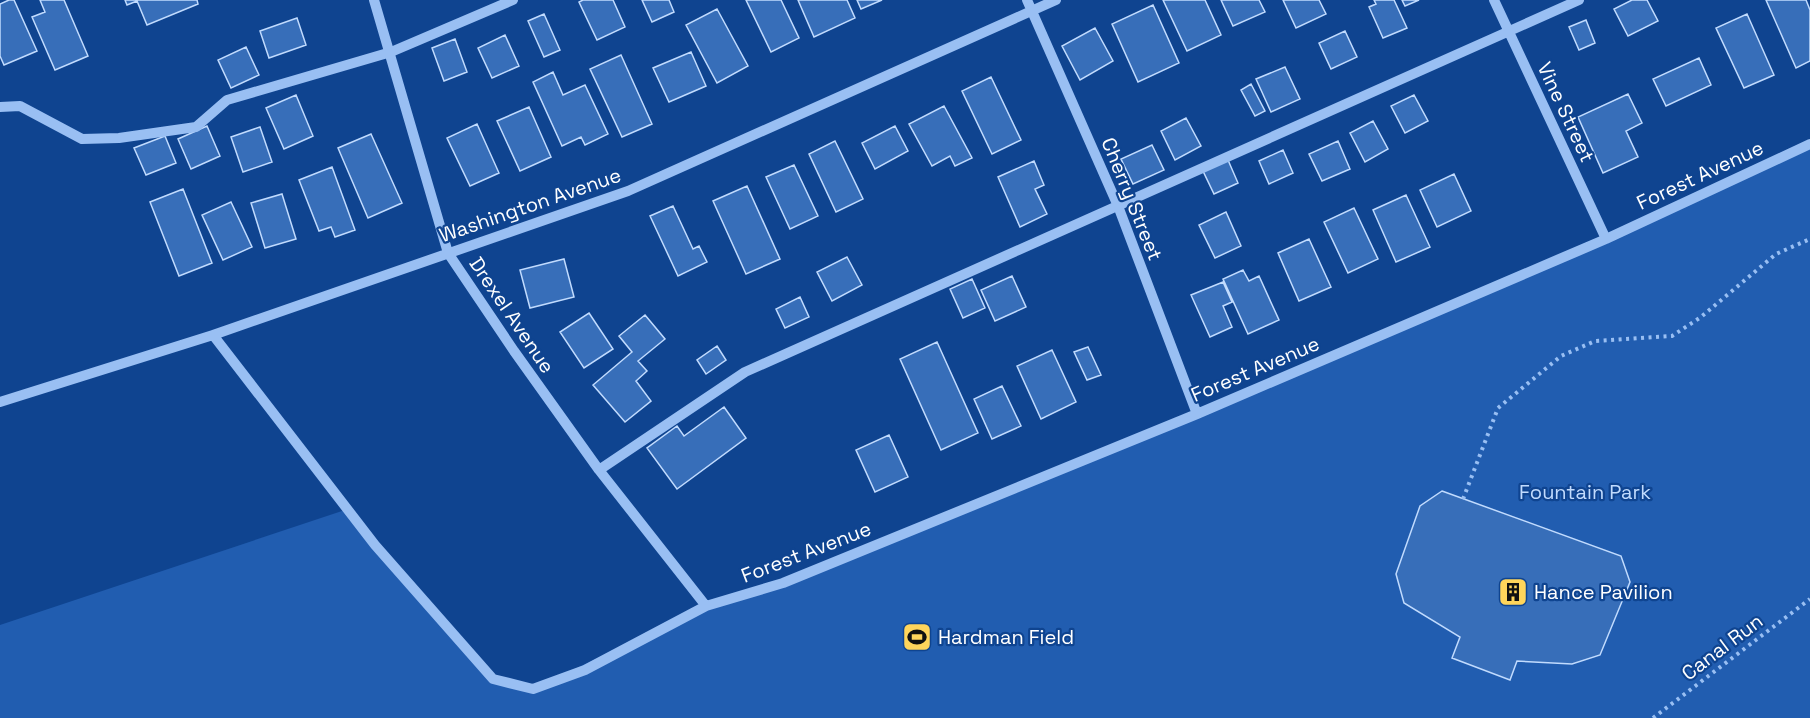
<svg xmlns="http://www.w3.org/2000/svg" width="1810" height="718" font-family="'Space Grotesk',sans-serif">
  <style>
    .green { fill: #215db0 }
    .building { fill: #376eb9; stroke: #c1dbfe; stroke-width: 1.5 }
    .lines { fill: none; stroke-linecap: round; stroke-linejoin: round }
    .path { stroke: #99bff3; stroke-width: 4; stroke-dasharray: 3 4.5; stroke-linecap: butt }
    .minor { stroke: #99bff3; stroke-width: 10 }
    .labels { text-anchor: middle; stroke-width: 4.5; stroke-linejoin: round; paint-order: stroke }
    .street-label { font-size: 20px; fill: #fff; stroke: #0f4490 }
    .park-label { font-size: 20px; fill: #c1dbfe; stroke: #0f4490 }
    .poi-label { font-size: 20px; fill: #fff; stroke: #0f4490; text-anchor: start }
  </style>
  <rect width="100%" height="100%" fill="#0f4490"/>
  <path class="green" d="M1810,144V718H0V625L348,509L493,679L533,689L706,606L784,583L1197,414Z"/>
  <path class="building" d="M9,0H14L37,51L4,65L0,56V4Z
    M40,0H64L88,56L55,70L32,17L45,12Z
    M125,0H197L198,4L147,25L137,1L127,5Z
    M583,0H613L625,27L597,40L579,2Z
    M642,0H669L674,12L652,22Z
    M746,0H781L799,38L771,52Z
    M798,0H847L855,18L814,37Z
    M857,0H882L861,9Z
    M1163,0H1205L1221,35L1187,51Z
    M1221,0H1259L1265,12L1233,26Z
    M1283,0H1319L1326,14L1296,28Z
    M1374,0H1394L1407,28L1383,38L1369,7L1376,4Z
    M1402,0H1419L1405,6Z
    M1632,0H1647L1658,21L1628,36L1614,9Z
    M1766,0H1806L1810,10V61L1796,68Z
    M1153,5L1179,63L1138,82L1112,24Z
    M717,9L748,66L717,83L686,25Z
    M544,14L560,50L544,57L528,21Z
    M1747,14L1774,75L1744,88L1716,28Z
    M297,18L306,45L269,58L260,31Z
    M1586,20L1595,43L1579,50L1569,27Z
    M1095,28L1113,61L1080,80L1062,46Z
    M1345,31L1357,57L1331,69L1319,43Z
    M505,35L519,66L492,78L478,48Z
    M455,39L467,72L444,81L432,48Z
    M246,47L259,75L231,88L218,60Z
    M691,52L706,86L669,102L653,68Z
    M621,55L652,124L622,137L590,69Z
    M1699,58L1711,85L1666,106L1653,79Z
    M1285,67L1300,99L1271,112L1256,79Z
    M553,72L563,95L585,85L608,134L585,145L581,137L562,146L533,82Z
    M991,77L1021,140L992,154L962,91Z
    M1251,84L1265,111L1255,116L1241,90Z
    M1628,94L1642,123L1626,131L1638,157L1603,173L1578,117Z
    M296,95L313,136L284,149L266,108Z
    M1414,95L1428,121L1405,133L1391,106Z
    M944,106L972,158L955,166L950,156L932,166L909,124Z
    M529,107L551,157L520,171L497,121Z
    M1186,118L1201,146L1175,160L1161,131Z
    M1373,121L1388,149L1365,162L1350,133Z
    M477,124L499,173L470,186L447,138Z
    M207,126L220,156L191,169L178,139Z
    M895,126L908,151L875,169L862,143Z
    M260,127L272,162L243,172L231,137Z
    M371,134L402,203L368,218L338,148Z
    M165,136L176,163L146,175L134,148Z
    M835,141L863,199L836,212L809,154Z
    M1338,141L1350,169L1322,181L1309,154Z
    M1152,145L1164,170L1133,184L1121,159Z
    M1283,150L1293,173L1269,184L1259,161Z
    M1228,160L1238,183L1214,194L1203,171Z
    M1034,161L1044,185L1035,189L1047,214L1020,227L998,177Z
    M794,165L818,216L790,229L766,177Z
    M332,167L355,230L335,237L331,227L319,231L299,180Z
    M1454,174L1471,211L1437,227L1420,190Z
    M747,186L780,259L746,274L713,201Z
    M183,189L212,263L179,276L150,202Z
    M282,194L296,239L265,248L251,203Z
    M1406,195L1430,247L1396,262L1373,210Z
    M231,202L252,247L223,260L202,215Z
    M673,206L693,249L699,246L707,262L678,276L650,216Z
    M1354,208L1378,259L1348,273L1324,222Z
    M1226,212L1241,246L1215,258L1199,225Z
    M1309,239L1331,287L1299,301L1278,253Z
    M847,257L862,285L832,301L817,272Z
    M564,259L574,297L530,308L520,270Z
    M1243,270L1249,281L1259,276L1279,320L1248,334L1223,279Z
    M1012,276L1026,307L995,321L981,290Z
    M972,279L985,308L963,318L950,289Z
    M1223,282L1232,302L1223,306L1232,327L1210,337L1191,295Z
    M800,297L809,317L785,328L776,309Z
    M589,313L613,349L584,368L560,332Z
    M645,315L665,339L638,361L647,371L636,381L651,401L625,422L593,385L632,352L619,336Z
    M937,342L978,433L941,450L900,359Z
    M717,346L726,360L706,374L697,360Z
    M1088,347L1101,375L1087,380L1074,352Z
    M1052,350L1076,402L1041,419L1017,366Z
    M1002,386L1021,426L992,439L974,399Z
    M724,407L746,438L677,489L647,448L677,426L684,436Z
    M889,435L908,477L875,492L856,450Z
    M1442,491L1621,556L1630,582L1600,655L1572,664L1517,661L1510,680L1452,658L1460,637L1404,603L1396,574L1420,506Z"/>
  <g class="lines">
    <path class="path" d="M1463,499L1498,408L1561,356L1595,341L1672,336L1701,317L1776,254L1810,239
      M1653,718L1810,599"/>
    <path class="minor" d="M374,0L448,253L514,351L599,470L706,606
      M1027,0L1118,206L1197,414
      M1494,0L1606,239
      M0,107L20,106L82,139L119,138L196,127L227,100L391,52L513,0
      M213,335L375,545L493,679L533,689L585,670L706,606L783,583L1197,414L1606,239L1810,144
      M0,402L213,335L628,191L1056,0
      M599,470L745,372L1579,0"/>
  </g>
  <defs>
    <g id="building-square" transform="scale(1.5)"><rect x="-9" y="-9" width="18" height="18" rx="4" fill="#ffd55b" stroke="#0f4490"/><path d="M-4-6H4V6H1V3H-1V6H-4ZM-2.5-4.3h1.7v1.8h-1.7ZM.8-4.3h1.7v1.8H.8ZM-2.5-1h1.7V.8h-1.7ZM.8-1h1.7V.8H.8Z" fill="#111"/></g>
    <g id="stadium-square" transform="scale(1.5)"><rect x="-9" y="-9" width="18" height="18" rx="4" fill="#ffd55b" stroke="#0f4490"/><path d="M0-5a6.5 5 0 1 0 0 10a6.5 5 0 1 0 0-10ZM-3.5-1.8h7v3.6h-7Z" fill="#111"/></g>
  </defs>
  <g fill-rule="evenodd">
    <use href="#building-square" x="1513" y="592"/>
    <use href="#stadium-square" x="917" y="637"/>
  </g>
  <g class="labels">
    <g class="street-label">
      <text transform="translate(1566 112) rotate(65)" y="7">Vine Street</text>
      <text transform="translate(1700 175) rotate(-25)" y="7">Forest Avenue</text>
      <text transform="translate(1132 199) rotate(68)" y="7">Cherry Street</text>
      <text transform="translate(530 205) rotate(-19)" y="7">Washington Avenue</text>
      <text transform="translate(512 315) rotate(56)" y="7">Drexel Avenue</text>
      <text transform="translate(1255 369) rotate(-23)" y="7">Forest Avenue</text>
      <text transform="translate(806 552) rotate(-21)" y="7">Forest Avenue</text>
      <text transform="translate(1722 647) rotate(-37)" y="7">Canal Run</text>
    </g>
    <g class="park-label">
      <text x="1585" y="499">Fountain Park</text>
    </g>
    <g class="poi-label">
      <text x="1534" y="599">Hance Pavilion</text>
      <text x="938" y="644">Hardman Field</text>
    </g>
  </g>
</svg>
